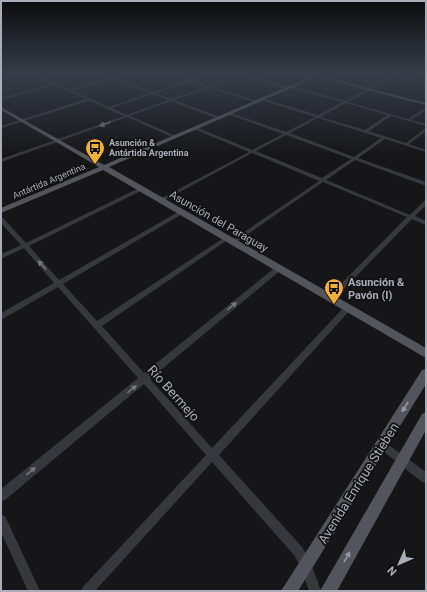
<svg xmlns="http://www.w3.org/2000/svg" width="427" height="592" font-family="Roboto,sans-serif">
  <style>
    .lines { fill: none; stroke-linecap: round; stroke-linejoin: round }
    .minor { fill: #37383d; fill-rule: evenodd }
    .major { fill: #53555c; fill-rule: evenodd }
    .oneway { fill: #757881 }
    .oneway2 { fill: #979ba6 }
    .labels { text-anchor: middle; stroke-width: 3.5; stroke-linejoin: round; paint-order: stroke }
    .far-poi-label { font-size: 9px; font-weight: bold; fill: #a8adb8; stroke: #111113; text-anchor: start }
    .far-street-label { font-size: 9px; fill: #a8adb8; stroke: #111113 }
    .street-label { font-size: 11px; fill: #a8adb8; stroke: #111113 }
    .poi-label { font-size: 11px; font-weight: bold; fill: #a8adb8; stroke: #111113; text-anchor: start }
    .near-street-label { font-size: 13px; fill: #a8adb8; stroke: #111113 }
  </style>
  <rect width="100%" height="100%" fill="#161618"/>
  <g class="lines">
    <path class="minor" d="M18,73H23L1,79V77Z
      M28,73H31L70,90L111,77L131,73L116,78L153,92L187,81L166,73C174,73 183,80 192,79C200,78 206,73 214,73L194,81L209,86L240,75V73H248L246,74L289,87L292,86L345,101L391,76L379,73L392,75L394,73H397L395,75L426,82V84L394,77L348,102L408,119L426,107V110L411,120L426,124V126L391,116L369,131L406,143L426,128V131L409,144L426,150V152L385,139L358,158L426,182V186L355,160L326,180L410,215L424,201L426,200V205L415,216L426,221V225L412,219L333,300H329L327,298L329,296L407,217L323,182L235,243H231L230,242L231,241L319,181L252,153L163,201L161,202L158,200L249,152L194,129V127H196L252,150L283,134L228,114V112L286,132L315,117L261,100V98L318,115L342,102L291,88L288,89L243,76L212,87L257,101V103L209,88L174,100L220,117V119H218L171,101L130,116L176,136V138H174L127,117L1,162V159L124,116L89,101L1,128V126L86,99L54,85L1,100V98L51,84ZM112,79L150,93L109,107L73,91ZM190,82L206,87L171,99L156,93ZM153,94L168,100L127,115L112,108ZM346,103L387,115L365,130L321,117ZM318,118L381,138L354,157L290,133ZM286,135L351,159L322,178L256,151Z
      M141,187L144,189L143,190L29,246L59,280L180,211H184V213L63,284L97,321L225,237H229V239L102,326L144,373L277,266H281L282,268L281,270L150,379L212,448L345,306H351L352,308L219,455L302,547L310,560L321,591H309L301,567L294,555L212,462L95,591H81L83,587L206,455L144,384L5,500L1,501V489L138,378L58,287L1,320V313L54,283L24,248L1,259V254L21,245L1,223V217L3,218L26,243Z
      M382,440L426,472V483L422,482L379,448L377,445L379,442Z
      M1,515L5,516L40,591H28L1,532Z"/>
    <path class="major" d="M302,73L316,75L326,73L320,76L426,103V105L317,77L109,167L426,348V358L103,170L1,213V208L99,167L1,110V107L104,165L313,76Z
      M426,369V384L298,591H281L422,370Z
      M426,412V430L337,591H320L422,414Z"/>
  </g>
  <defs><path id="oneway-solid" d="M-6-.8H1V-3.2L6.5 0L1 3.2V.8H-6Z"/></defs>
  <g class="oneway">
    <use href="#oneway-solid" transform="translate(105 124) rotate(160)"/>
    <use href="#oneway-solid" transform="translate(42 265) rotate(-132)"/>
    <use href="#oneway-solid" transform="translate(232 306) rotate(-39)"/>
    <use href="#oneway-solid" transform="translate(132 389) rotate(-39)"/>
    <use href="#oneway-solid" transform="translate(31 471) rotate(-39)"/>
  </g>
  <g class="oneway2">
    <use href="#oneway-solid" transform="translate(405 407) rotate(122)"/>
    <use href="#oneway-solid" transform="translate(347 557) rotate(-60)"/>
  </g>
  <linearGradient id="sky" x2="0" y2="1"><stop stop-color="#0c0c0d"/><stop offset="0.47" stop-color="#363c48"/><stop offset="1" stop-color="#363c48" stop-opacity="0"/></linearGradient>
  <rect width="427" height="156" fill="url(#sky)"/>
  <defs>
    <g id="bus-pin" transform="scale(1)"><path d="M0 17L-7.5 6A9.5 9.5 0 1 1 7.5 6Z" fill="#f2b134" stroke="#111113"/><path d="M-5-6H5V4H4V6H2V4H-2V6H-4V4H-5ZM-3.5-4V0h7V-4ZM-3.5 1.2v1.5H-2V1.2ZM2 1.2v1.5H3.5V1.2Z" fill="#111"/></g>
  </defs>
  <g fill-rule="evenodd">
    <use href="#bus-pin" x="95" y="148"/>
    <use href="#bus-pin" x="334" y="288"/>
  </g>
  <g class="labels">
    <g class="far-poi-label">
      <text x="109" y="146">Asunción &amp;<tspan x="109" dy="10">Antártida Argentina</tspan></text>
    </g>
    <g class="far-street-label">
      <text transform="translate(49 181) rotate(-23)" y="3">Antártida Argentina</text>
    </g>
    <g class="street-label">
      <text transform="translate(219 221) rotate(30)" y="4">Asunción del Paraguay</text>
    </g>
    <g class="poi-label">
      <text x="348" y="286">Asunción &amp;<tspan x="348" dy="13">Pavón (I)</tspan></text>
    </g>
    <g class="near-street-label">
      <text transform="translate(174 393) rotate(48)" y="5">Río Bermejo</text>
      <text transform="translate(358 483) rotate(-58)" y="5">Avenida Enrique Stieben</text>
    </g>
  </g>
  <rect width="427" height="592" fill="none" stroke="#a8adb8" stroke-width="4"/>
  <g transform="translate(399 564) rotate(225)" stroke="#111113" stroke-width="3" paint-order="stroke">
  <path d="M0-3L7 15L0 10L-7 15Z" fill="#a8adb8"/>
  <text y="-6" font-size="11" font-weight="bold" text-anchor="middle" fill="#a8adb8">N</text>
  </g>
</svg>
